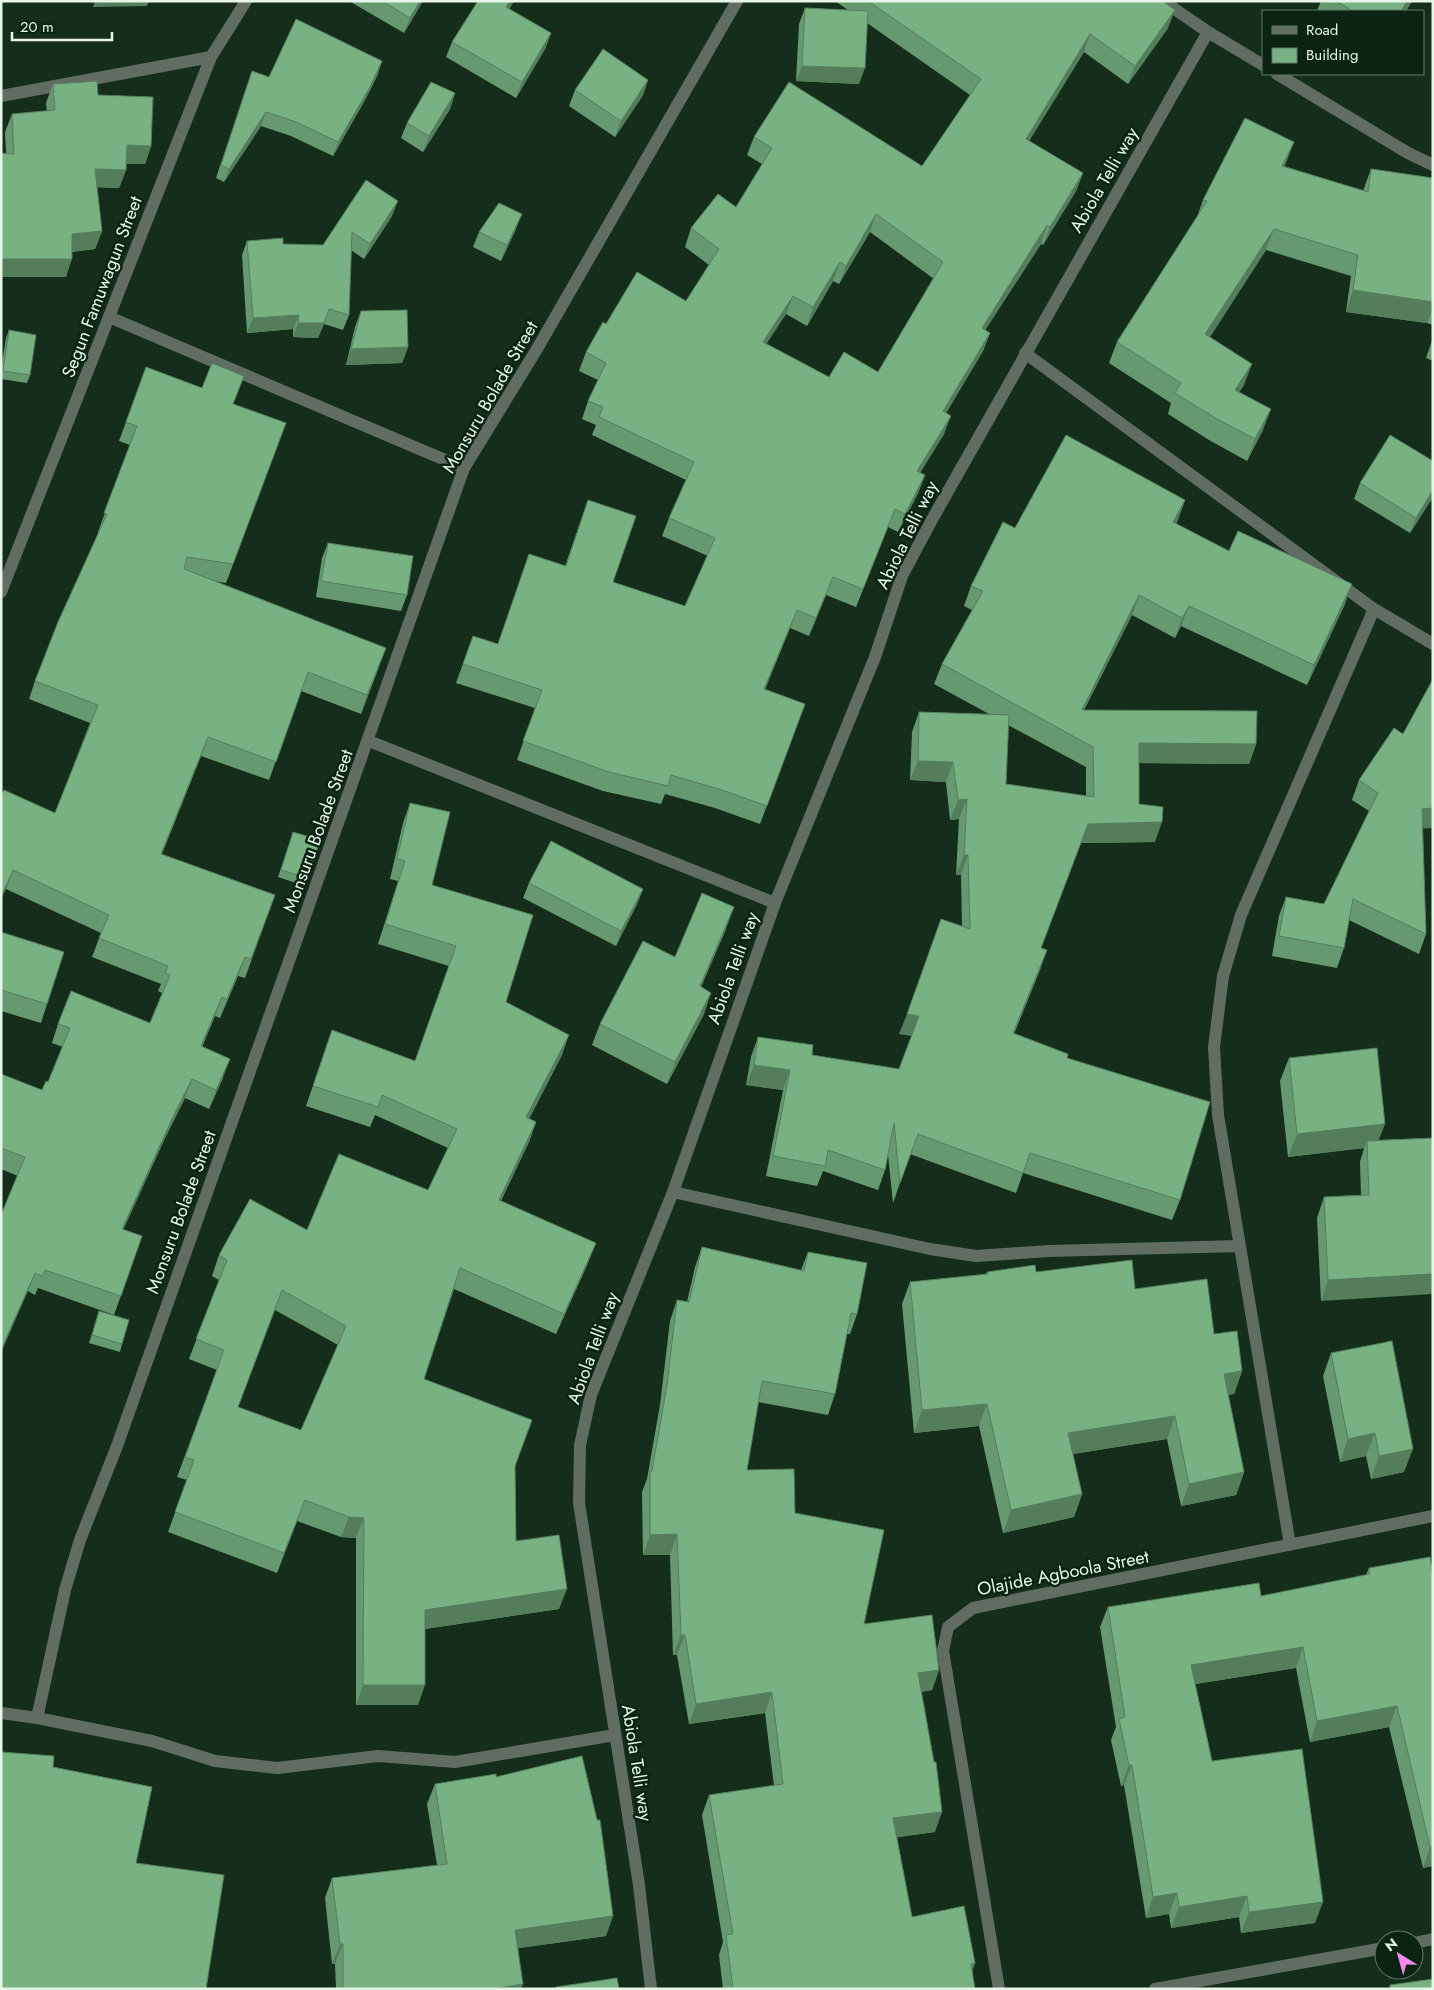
<svg xmlns="http://www.w3.org/2000/svg" width="1434" height="1990" font-family="Jost,sans-serif">
  <style>
    .lines { fill: none; stroke-linecap: round; stroke-linejoin: round }
    .street { stroke: #616d62; stroke-width: 12 }
    .wall { fill: #679971; fill-rule: evenodd }
    .shaded-wall { fill: #547d5c }
    .building { fill: #78b283; stroke: #547d5c; fill-rule: evenodd }
    .labels { text-anchor: middle; stroke-width: 5; stroke-linejoin: round; paint-order: stroke }
    .street-label { font-size: 18px; fill: #e7f6e9; stroke: #0b2412 }
  </style>
  <rect width="100%" height="100%" fill="#152e1b"/>
  <g class="lines">
    <path class="street" d="M1163,1L1208,32L1263,65
      M1277,74L1408,153L1433,165
      M1,96L211,57
      M109,317L464,468
      M1025,353L1374,609L1433,644
      M1,592L211,57L246,1
      M369,741L775,903
      M673,1192L930,1249L976,1256L1049,1251L1240,1246
      M1290,1545L1218,1115L1214,1047L1223,976L1241,915L1374,609
      M1,1713L37,1718L152,1741L215,1761L277,1768L378,1756L455,1762L615,1735
      M37,1718L65,1590L80,1540L117,1446L464,468L537,349L737,1
      M1414,1943L1433,1939
      M651,1989L639,1885L579,1503L580,1445L591,1395L673,1192L775,903L875,657L902,576L934,516L1208,32
      M999,1989L943,1651L948,1627L973,1608L1433,1516
      M1155,1989L1384,1948"/>
  </g>
  <path class="wall" d="M349,1H423L404,33Z
    M514,1L509,9L551,33L545,49L516,98L446,57L452,42Z
    M835,1H1163L1168,28L1128,84L1084,52L1029,141L1083,173L1076,191L1043,245L1041,244L985,330L990,333L983,351L946,413L944,434L920,473L925,475L918,493L898,532L888,527L856,607L826,595L809,636L790,628L765,689L805,704L760,824L715,808L665,794L661,804L603,791L517,760L535,708L456,683L473,636L498,644L529,554L565,566L588,500L613,582L685,606L708,556L662,536L669,518L686,480L592,435L596,425L582,419L588,401L598,380L579,371L586,352L606,324L686,301L709,265L685,247L691,228L736,207L762,164L747,155L754,137L922,166L970,95L867,23L859,84L796,81L799,24L805,8L848,10ZM870,232L934,279L878,372L829,377L766,344L786,314L807,326L833,281L839,284Z
    M1321,1H1412L1406,11H1317Z
    M378,74L365,100L333,156L291,136L261,126L224,182L216,178L247,85L269,77Z
    M648,80L643,95L615,137L569,106L575,90Z
    M53,84L98,95L151,146L145,164H126V170L119,188L97,187L102,231L95,249L72,252L66,277L6,153L5,132L12,114L47,111L46,103Z
    M455,93L450,109L423,152L401,138L407,123Z
    M1294,142L1284,166L1363,191L1371,169L1433,178V325L1427,323L1346,312L1351,276L1266,250L1210,337L1244,385L1239,392L1263,430L1247,461L1209,440L1168,414L1171,403L1109,363L1117,342L1197,217L1203,200Z
    M392,216L364,259L351,250L349,315L343,330L324,324L318,338L293,337V329L247,333L242,255L247,241L283,244L323,245Z
    M516,229L501,261L473,247L479,232Z
    M361,311L408,347L402,363L346,365L355,327Z
    M9,330L30,375L27,383L1,379V370L6,338Z
    M1433,338V361L1426,358Z
    M146,367L234,404L286,423L226,583L214,581L379,667L361,714L301,691L269,780L201,756L162,854L275,895L245,978L238,976L220,1018L215,1016L202,1046L223,1078L209,1109L185,1098L165,1138L123,1230L142,1236L114,1315L38,1288L35,1295L28,1291L18,1176L1,1169V1074L42,1090L48,1082L63,1047L52,1043L58,1024L150,1023L162,993L158,991L161,984L92,957L101,933L6,889L1,795L55,813L90,723L29,699L35,681L99,532H98L130,445L119,441Z
    M1433,461V497L1410,533L1354,499L1360,483Z
    M1185,500L1176,524L1229,551L1345,604L1307,685L1181,626L1175,638L1132,615L1084,710L1256,744L1249,764L1139,763V804L1155,842L1081,843L1041,948L1040,970L1014,1034L1067,1058L1180,1200L1172,1220L1023,1173L1016,1193L910,1154L893,1203L888,1155L885,1170L878,1190L823,1171L817,1186L766,1176L783,1090L746,1085L751,1057L758,1037L812,1055L899,1069L912,1035L899,1034L962,926L961,875H956L959,819L950,820L946,782L910,780L912,732L919,712L989,714L934,684L942,664L972,610L964,606L971,586L1015,528ZM1008,725L1086,767V796L1006,784Z
    M328,543L407,595L401,611L316,597L322,558Z
    M1394,728L1422,828L1426,934L1419,954L1349,920L1344,948L1337,968L1272,956L1279,916L1286,897L1324,904L1369,811L1352,800L1359,780Z
    M410,803L432,885L506,1002L562,1055L529,1119L536,1122L529,1142L501,1201L588,1263L556,1334L454,1289L424,1379L515,1467L516,1541L559,1609L425,1629L418,1705H356V1538L341,1537L297,1521L277,1573L168,1532L187,1480L177,1477L217,1370L189,1359L219,1280L212,1276L219,1255L307,1230L428,1190L448,1148L375,1115L370,1127L306,1106L332,1030L415,1061L449,966L378,944L398,881L390,879L403,823ZM275,1310L338,1345L301,1430L238,1407Z
    M293,832L320,840L305,886L278,877Z
    M529,883L643,889L637,904L616,946L523,898Z
    M726,929L701,987L704,1014L667,1084L592,1045L600,1024L675,957Z
    M1,932L47,1004L41,1023L1,1011Z
    M1289,1058L1379,1140L1433,1138L1321,1301L1317,1218L1324,1197L1361,1195L1360,1162L1364,1148L1288,1157L1280,1081Z
    M702,1247L801,1270L808,1252L857,1314L850,1334H847L835,1394L828,1415L758,1402L747,1470L795,1513L864,1624L939,1670L932,1690L921,1692L935,1832L897,1837L912,1917L975,1963L972,1971L975,1989H723L719,1955L723,1942L702,1815L709,1795L774,1786L765,1713L689,1724L677,1655H673L670,1555H643L642,1492L647,1479L660,1405L670,1321L677,1300L687,1302L695,1267Z
    M987,1272H1036L1135,1289L1214,1334L1242,1371L1234,1394L1228,1395L1244,1472L1236,1495L1181,1506L1167,1439L1073,1454L1082,1494L1074,1517L1003,1533L979,1426L914,1433L902,1304L910,1282L986,1274Z
    M99,1311L122,1344L120,1352L89,1343Z
    M1331,1353L1404,1472L1371,1479L1366,1456L1340,1462L1323,1376Z
    M1369,1568L1433,1576V1866L1423,1868L1389,1727L1310,1742L1296,1668L1195,1684L1212,1761L1315,1923L1241,1933L1239,1917L1171,1928L1169,1914L1146,1918L1124,1785L1121,1786L1111,1740L1116,1727L1100,1627L1108,1607L1261,1596L1366,1575Z
    M496,1777L606,1936L518,1948L521,1989H336L335,1964H332L325,1898L332,1878L437,1865L427,1804L435,1784Z"/>
  <path class="shaded-wall" d="M95,1H149L147,6L93,7Z
    M420,1H423L404,33L410,18Z
    M510,1H514L501,22L506,7Z
    M1407,1H1412L1406,11H1401Z
    M1175,10L1168,28L1128,84L1135,66Z
    M551,33L545,49L516,98L522,82Z
    M1090,34L1084,52L1019,157L1026,139Z
    M382,61L378,74L365,100L333,156L338,142Z
    M802,66L865,68L859,84L796,81Z
    M648,80L643,95L615,137L621,121Z
    M455,93L450,109L423,152L429,136Z
    M266,112L261,126L224,182L229,169Z
    M1294,142L1286,163L1274,187L1282,166Z
    M127,145L151,146L145,164H120Z
    M95,169L126,170L119,188L89,187Z
    M1083,173L1076,191L1043,245L1050,227Z
    M398,201L392,216L364,259L370,244Z
    M522,214L516,229L501,261L507,245Z
    M876,214L870,232L839,284L846,266Z
    M1047,225L1041,244L975,346L982,328Z
    M1274,229L1266,250L1198,355L1205,334Z
    M102,231L95,249L65,252L72,234Z
    M1,259H72L66,277H1Z
    M840,262L833,281L807,326L813,307Z
    M1353,290L1433,302V308L1427,323L1346,312Z
    M793,296L786,314L756,360L763,342Z
    M329,309L318,338L293,337L298,323Z
    M299,315L293,329L247,333L253,318Z
    M990,333L983,351L936,430L943,411Z
    M408,347L402,363L346,365L351,349Z
    M1252,364L1244,385L1227,411L1235,390Z
    M1271,409L1263,430L1247,461L1255,439Z
    M951,416L944,434L910,489L917,471Z
    M925,475L918,493L898,532L905,514Z
    M1433,490V497L1410,533L1416,518Z
    M1185,500L1178,520L1166,542L1173,522Z
    M895,509L888,527L856,607L863,589Z
    M833,577L826,595L809,636L816,618Z
    M1352,584L1345,604L1307,685L1314,665Z
    M1139,595L1132,615L1074,730L1082,710Z
    M1189,606L1181,626L1175,638L1182,618Z
    M797,610L790,628L758,707L764,689Z
    M386,648L379,667L361,714L367,695Z
    M208,737L201,756L154,873L161,854Z
    M1139,743L1256,744L1249,764L1131,763Z
    M918,761L953,762L946,782L910,780Z
    M967,799L959,819L950,820L958,800Z
    M1433,808V828L1415,829L1422,809Z
    M1162,822L1155,842L1081,843L1088,824Z
    M964,855H968L961,875H956Z
    M13,870L6,889L1,900V897Z
    M643,889L637,904L616,946L621,931Z
    M734,907L726,929L692,1008L700,986Z
    M1047,950L1040,970L1005,1053L1013,1033Z
    M245,957L238,976L220,1018L227,999Z
    M711,993L704,1014L667,1084L675,1062Z
    M222,997L215,1016L195,1065L201,1046Z
    M907,1014L919,1016L912,1036L899,1034Z
    M569,1035L562,1055L519,1137L526,1117Z
    M230,1059L223,1078L209,1109L216,1090Z
    M754,1065L790,1070L783,1090L746,1085Z
    M192,1079L185,1098L165,1138L115,1248L122,1229L172,1119Z
    M536,1122L529,1142L491,1220L499,1200Z
    M1385,1124L1376,1147L1367,1141L1364,1148L1288,1157L1297,1134Z
    M596,1243L588,1263L556,1334L564,1314Z
    M35,1273L28,1291L1,1353V1350Z
    M1433,1274V1294L1321,1301L1328,1280Z
    M1242,1371L1234,1394L1216,1396L1224,1374Z
    M987,1404L979,1426L914,1433L922,1410Z
    M1175,1416L1167,1439L1060,1456L1068,1433Z
    M1375,1433L1366,1456L1340,1462L1348,1439Z
    M1413,1449L1404,1472L1371,1479L1379,1456Z
    M1244,1472L1236,1495L1181,1506L1189,1484Z
    M1082,1494L1074,1517L1003,1533L1011,1510Z
    M305,1500L297,1521L277,1573L284,1553Z
    M349,1517L364,1518L356,1538L341,1537Z
    M677,1534L670,1555H643L650,1535Z
    M567,1589L559,1609L418,1630L425,1610Z
    M681,1635H685L677,1655H673Z
    M1303,1647L1296,1668L1184,1686L1191,1665Z
    M939,1670L932,1690L910,1693L918,1673Z
    M363,1685H425L418,1705H356Z
    M772,1692L765,1713L689,1724L696,1704Z
    M1397,1706L1389,1727L1310,1742L1317,1721Z
    M1129,1765H1132L1124,1785L1121,1786Z
    M942,1812L935,1832L886,1839L893,1818Z
    M1430,1847H1433V1866L1423,1868Z
    M1177,1893L1169,1914L1146,1918L1153,1897Z
    M1247,1896L1239,1917L1171,1928L1179,1907Z
    M1323,1902L1315,1923L1241,1933L1249,1912Z
    M613,1916L606,1936L507,1950L515,1930Z
    M340,1944H343L335,1964H332Z
    M975,1963L968,1983L971,1964Z
    M523,1984L521,1989H493Z"/>
  <path class="building" d="M382,1H420L410,18Z
    M478,1H510L506,7L551,33L522,82L452,42Z
    M868,1H1163L1175,10L1135,66L1090,34L1026,139L1083,173L1050,227L1047,225L982,328L990,333L943,411L951,416L917,471L925,475L905,514L895,509L863,589L833,577L816,618L797,610L764,689L805,704L767,806L722,790L671,775L668,786L609,772L523,741L542,690L463,664L473,636L498,644L529,554L566,566L588,500L636,516L613,582L685,606L715,538L669,518L694,462L599,417L603,407L588,401L606,363L586,352L603,322L606,324L637,272L686,301L719,249L691,228L718,194L736,207L772,148L754,137L789,82L922,166L981,79ZM876,214L943,262L878,372L844,352L829,377L763,342L793,296L813,307L840,262L846,266Z
    M1336,1H1407L1401,11H1353Z
    M805,8L868,11L865,68L802,66Z
    M296,19L382,61L370,87L338,142L296,122L266,112L229,169L221,165L252,71L269,77Z
    M603,49L648,80L621,121L575,90Z
    M97,81L98,95L153,97L151,146L127,145L126,170L95,169L102,231L72,234V259H1V153L14,154L12,114L55,110L53,84Z
    M431,82L455,93L429,136L407,123Z
    M1245,118L1294,142L1282,166L1368,192L1371,169L1433,178V302L1353,290L1358,255L1274,229L1205,334L1252,364L1235,390L1271,409L1255,439L1217,419L1175,393L1181,383L1117,342L1207,201L1203,200Z
    M366,180L398,201L370,244L352,232L349,315L329,309L324,323H298L299,315L253,318L247,241L283,238V244L323,245Z
    M499,203L522,214L507,245L479,232Z
    M407,310L408,347L351,349L361,311Z
    M9,330L36,335L30,375L3,371Z
    M212,363L244,376L233,404L286,423L233,564L187,557L184,569L386,648L367,695L308,672L276,762L208,737L161,854L275,895L251,959L245,957L227,999L222,997L201,1046L230,1059L216,1090L192,1079L172,1119L122,1229L142,1236L121,1296L45,1270L42,1276L35,1273L1,1350V1215L25,1157L1,1148V1074L42,1090L46,1081L48,1082L70,1028L58,1024L71,991L150,1023L170,975L165,973L168,966L99,938L109,915L13,870L1,897V795L4,790L55,813L98,705L35,681L58,622L107,514L104,513L137,426L126,422L146,367L202,388Z
    M1066,435L1185,500L1173,522L1229,551L1238,531L1352,584L1314,665L1189,606L1182,618L1139,595L1082,710L1257,711L1256,744L1139,743V804L1163,807L1162,822L1088,824L1041,948L1047,950L1013,1033L1068,1054L1067,1058L1210,1102L1180,1200L1030,1153L1023,1173L918,1134L900,1183L894,1123L885,1170L828,1150L825,1166L773,1156L790,1070L754,1065L758,1037L813,1045L812,1055L899,1069L919,1016L907,1014L941,919L970,929L968,855H964L967,799L958,800L953,762L918,761L919,712L1009,715L1006,784L1094,797L1093,747L942,664L983,591L971,586L1003,522L1015,528Z
    M1390,435L1433,461V490L1416,518L1360,483Z
    M328,543L413,556L407,595L321,581Z
    M1433,679V808L1422,809L1426,934L1353,899L1344,948L1279,936L1286,897L1324,904L1378,793L1359,780L1394,728L1403,734Z
    M410,803L450,812L432,885L533,915L506,1002L569,1035L526,1117L536,1122L499,1200L596,1243L564,1314L460,1268L424,1379L532,1420L515,1466L516,1541L559,1535L567,1589L425,1610V1685H363L364,1518L349,1517L305,1500L284,1553L175,1512L194,1460L185,1457L224,1350L196,1339L227,1260L219,1255L250,1199L307,1230L339,1154L428,1190L457,1129L382,1095L378,1107L313,1086L332,1030L415,1061L456,946L385,924L405,861L397,859ZM282,1290L346,1326L301,1430L238,1407Z
    M293,832L320,840L308,878L281,870Z
    M551,841L643,889L621,931L529,883Z
    M702,893L734,907L700,986L711,993L675,1062L600,1024L643,941L675,957Z
    M1,932L64,952L47,1004L1,990Z
    M1377,1048L1385,1124L1297,1134L1289,1058Z
    M1433,1138V1274L1328,1280L1324,1197L1369,1195L1367,1141Z
    M702,1247L804,1271L808,1252L867,1263L857,1314L851,1313L835,1394L762,1381L747,1470L794,1469L795,1513L884,1530L864,1624L932,1615L939,1670L918,1673L934,1762H936L942,1812L893,1818L912,1917L964,1906L975,1963L971,1964L975,1989H733L726,1935L733,1934L709,1795L783,1784L772,1692L696,1704L685,1635H681L677,1534L650,1535V1471H652L667,1385L677,1300L689,1302Z
    M1132,1260L1135,1289L1207,1279L1214,1334L1237,1331L1242,1371L1224,1374L1244,1472L1189,1484L1175,1416L1068,1433L1082,1494L1011,1510L987,1404L922,1410L910,1282L988,1274L987,1272L1035,1265L1036,1272Z
    M99,1311L129,1320L122,1344L92,1335Z
    M1392,1341L1413,1449L1379,1456L1375,1433L1348,1439L1331,1353Z
    M1430,1557L1433,1576V1847H1430L1397,1706L1317,1721L1303,1647L1191,1665L1212,1761L1302,1749L1323,1902L1249,1912L1247,1896L1179,1907L1177,1893L1153,1897L1132,1765H1129L1119,1719L1125,1717L1108,1607L1259,1583L1261,1596L1370,1574L1369,1568Z
    M1,1752L54,1756L53,1767L152,1787L136,1863L224,1875L206,1989H1Z
    M582,1756L597,1820H600L613,1916L515,1930L523,1984L493,1989H343V1944H340L332,1878L447,1864L435,1784L496,1774V1777Z
    M617,1978L619,1989H557L556,1987Z
    M1433,1979V1989H1390V1985Z"/>
  <g class="labels">
    <g class="street-label">
      <text transform="translate(1104 180) rotate(-60)" y="6">Abiola Telli way</text>
      <text transform="translate(102 287) rotate(-69)" y="6">Segun Famuwagun Street</text>
      <text transform="translate(490 397) rotate(-60)" y="6">Monsuru Bolade Street</text>
      <text transform="translate(907 535) rotate(-64)" y="6">Abiola Telli way</text>
      <text transform="translate(318 831) rotate(-70)" y="6">Monsuru Bolade Street</text>
      <text transform="translate(733 968) rotate(-70)" y="6">Abiola Telli way</text>
      <text transform="translate(181 1212) rotate(-70)" y="6">Monsuru Bolade Street</text>
      <text transform="translate(593 1348) rotate(-70)" y="6">Abiola Telli way</text>
      <text transform="translate(1063 1573) rotate(-11)" y="6">Olajide Agboola Street</text>
      <text transform="translate(637 1763) rotate(81)" y="6">Abiola Telli way</text>
    </g>
  </g>
  <rect width="1434" height="1990" fill="none" stroke="#e7f6e9" stroke-width="5"/>
  <rect x="1262" y="10" width="162" height="65" fill="#0b2412" stroke="#637868"/>
  <rect x="1272" y="26" width="25" height="8" fill="#616d62" stroke="#637868"/>
  <text x="1306" y="35" font-size="15" fill="#e7f6e9">Road</text>
  <rect x="1272" y="48" width="25" height="15" fill="#78b283" stroke="#637868"/>
  <text x="1306" y="60" font-size="15" fill="#e7f6e9">Building</text>
  <g transform="translate(1399 1955) rotate(323)"><circle r="24" fill="#0b2412" stroke="#637868"/>
  <path d="M0-4L9 19L0 12L-9 19Z" fill="#f589ee"/>
  <text y="-8" font-size="14" font-weight="bold" text-anchor="middle" fill="#e7f6e9">N</text>
  </g>
  <path d="M12 32v8h100v-8" fill="none" stroke="#e7f6e9" stroke-width="2.5"/>
  <text x="20" y="32" font-size="15" fill="#e7f6e9" stroke="#0b2412" stroke-width="4" paint-order="stroke">20 m</text>
</svg>
